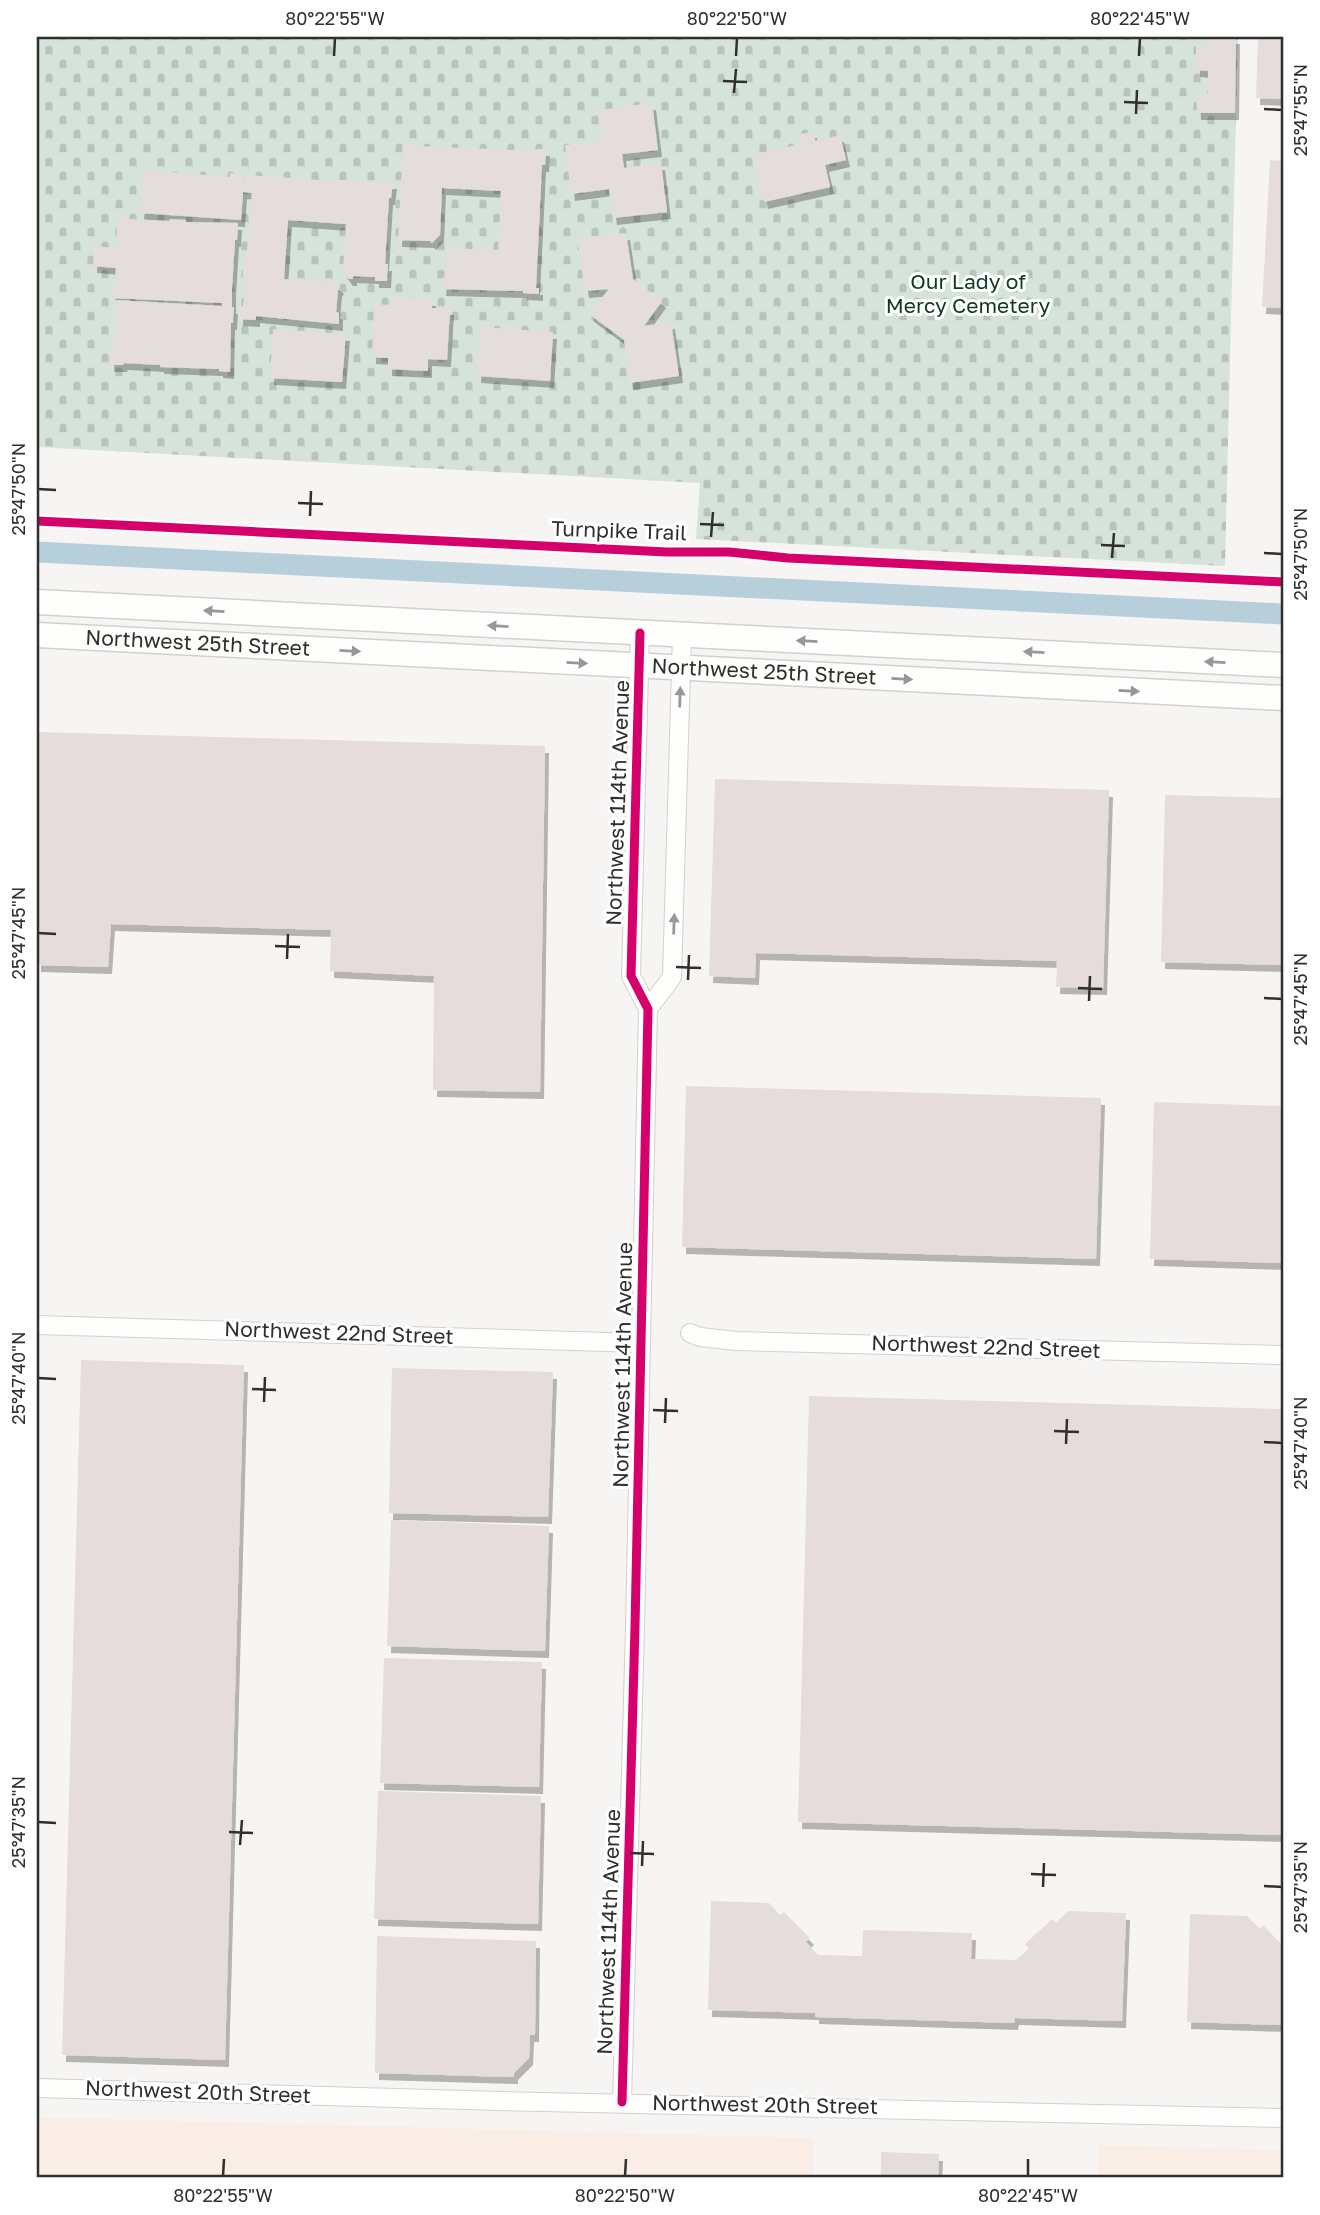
<svg xmlns="http://www.w3.org/2000/svg" width="1320" height="2215" font-family="'Golos Text',sans-serif">
  <style>
    .commercial { fill: #faede6 }
    .cemetery { fill: url(#cemetery-stones) }
    .lines { fill: none; stroke-linecap: round; stroke-linejoin: round }
    .canal { stroke: #b7cfdb; stroke-width: 21 }
    .building { fill: #e5dddb; filter: url(#shadow) }
    .minor-casing { stroke: #d2d0cf; stroke-width: 20 }
    .secondary-casing { stroke: #d2d0cf; stroke-width: 27 }
    .minor { stroke: #fefefd; stroke-width: 18 }
    .secondary { stroke: #fefefd; stroke-width: 24 }
    .cycleway-casing { stroke: #fff; stroke-width: 13 }
    .cycleway { stroke: #d6006c; stroke-width: 9 }
    .oneway { fill: #989696 }
    .ticks { fill: none; stroke: #312f2e; stroke-width: 2.5 }
    .labels { text-anchor: middle; stroke-width: 6; stroke-linejoin: round; paint-order: stroke }
    .park-label { font-size: 21px; fill: #0e3924; stroke: #fff }
    .street-label { font-size: 21px; fill: #312f2e; stroke: #fff }
    .neatline { fill: none; stroke: #312f2e; stroke-width: 2.5 }
    .ticks-label { font-size: 18px; text-anchor: middle; fill: #312f2e }
  </style>
  <defs>
    <pattern id="cemetery-stones" width="16" height="16" patternUnits="userSpaceOnUse" patternTransform="scale(1.75)"><rect width="16" height="16" fill="#d6e3da"/><path d="M2 7V4a2 2 0 0 1 4 0v3zM10 15v-3a2 2 0 0 1 4 0v3z" fill="#b8c3bb"/></pattern>
    <filter id="shadow"><feDropShadow dx="4" dy="7" stdDeviation="0" flood-color="#0004"/></filter>
  </defs>
  <rect width="100%" height="100%" fill="#f7f5f3"/>
  <path class="commercial" d="M37,2117L813,2138V2178H37Z
    M1099,2145L1283,2150V2178H1098Z"/>
  <path class="cemetery" d="M37,37H1238L1225,566L696,539L700,483L37,447Z"/>
  <g class="lines">
    <path class="canal" d="M37,552L1283,614"/>
  </g>
  <path class="building" d="M1208,37H1236L1235,113H1197L1196,94H1208V71L1196,70V44L1208,45Z
    M1258,37H1283V99L1256,98Z
    M652,103L658,150L622,154L624,168L661,163L667,212L613,218L609,189L571,194L565,145L603,141L599,110Z
    M813,131L815,141L840,135L846,160L825,165L830,187L764,202L753,155L800,144L798,135Z
    M403,143H414V146L536,151V149H546L545,165H542L536,288H539V294L523,293V291L442,289L443,277L445,278L447,248L498,250L501,191L442,188L440,235L432,243L430,241L398,240Z
    M1270,160L1283,161V308L1262,307Z
    M144,170L230,177V173L243,174L242,181H245L246,175L334,181V179L381,184V182H393L391,198H389L385,264H388L387,281H375V277L353,276V279H349L343,271L346,224L288,220L284,279L328,283L330,279L340,287L338,290L336,312L339,313V324L256,316V320L239,319V307L243,308L245,284H242L244,261H246L252,193L243,192L241,220L140,213Z
    M117,215L128,216V219L170,221L169,219L186,220V222L238,223L237,240H235L232,289V307H234L233,323H231L230,372L219,371V369L160,367V365L124,363L123,365H110L111,347H114V300L222,306V303L111,298L112,283L115,284L116,268L93,266L94,246L117,248Z
    M626,233L633,279L662,301L644,326L671,322L679,376L629,383L624,340L589,314L609,289L585,291L577,238Z
    M391,297L432,299V308H450L447,360L428,359V371L388,369V358L372,357L374,304L391,305Z
    M481,327L553,332L550,381L477,376Z
    M273,329L346,334L342,382L270,378Z
    M37,732L545,746L540,1092L433,1090L434,976L330,971L331,930L111,924L108,967L37,965Z
    M715,779L1109,790L1103,988L1056,987L1057,961L756,953L755,978L709,976Z
    M1165,795L1283,798V965L1161,962Z
    M686,1086L1101,1098L1096,1259L682,1247Z
    M1154,1102L1283,1106V1263L1150,1259Z
    M81,1360L244,1365L225,2060L62,2055Z
    M392,1368L553,1372L548,1517L389,1513Z
    M809,1396L1283,1409V1835L798,1822Z
    M391,1520L549,1526L545,1651L387,1646Z
    M384,1658L542,1662L539,1787L380,1783Z
    M378,1791L541,1796L538,1924L374,1919Z
    M711,1901L769,1903L780,1915L784,1912L810,1938L806,1942L818,1955L862,1956L863,1930L972,1933L971,1959L1016,1960L1029,1949L1025,1944L1052,1919L1056,1923L1068,1911L1126,1913L1122,2021L1015,2018L1014,2023L815,2017V2013L708,2010Z
    M1190,1914L1247,1916L1260,1929L1263,1925L1283,1946V2025L1187,2022Z
    M377,1936L536,1941L535,2035H530L529,2058L514,2073V2077L375,2073Z
    M881,2152L939,2154L938,2178H881Z"/>
  <g class="lines">
    <g class="minor-casing">
      <path id="minor" d="M648,1009L672,977L682,635
        M37,1325L641,1343
        M690,1333L700,1337L736,1341L1283,1355
        M37,2088L502,2101L1283,2118
        M622,2102L635,1627L648,1009L631,976L640,633"/>
    </g>
    <g class="secondary-casing">
      <g id="secondary">
        <path d="M37,602L1283,665"/>
        <path id="s1" d="M37,635L1283,698"/>
      </g>
    </g>
    <use href="#minor" class="minor"/>
    <use href="#secondary" class="secondary"/>
    <g class="cycleway-casing">
      <path id="cycleway" d="M37,521L667,552H729L788,558L1283,582
        M622,2102L635,1627L648,1009L631,976L640,633"/>
    </g>
    <use href="#cycleway" class="cycleway"/>
  </g>
  <defs><path id="oneway-solid" d="M-6-.8H1V-3.2L6.5 0L1 3.2V.8H-6Z" transform="scale(1.75)"/></defs>
  <g class="oneway">
    <use href="#oneway-solid" transform="translate(214 611) rotate(-177)"/>
    <use href="#oneway-solid" transform="translate(498 626) rotate(-177)"/>
    <use href="#oneway-solid" transform="translate(807 641) rotate(-177)"/>
    <use href="#oneway-solid" transform="translate(350 651) rotate(3)"/>
    <use href="#oneway-solid" transform="translate(1034 652) rotate(-177)"/>
    <use href="#oneway-solid" transform="translate(1215 662) rotate(-177)"/>
    <use href="#oneway-solid" transform="translate(577 663) rotate(3)"/>
    <use href="#oneway-solid" transform="translate(902 679) rotate(3)"/>
    <use href="#oneway-solid" transform="translate(1129 691) rotate(3)"/>
    <use href="#oneway-solid" transform="translate(680 697) rotate(-88)"/>
    <use href="#oneway-solid" transform="translate(674 924) rotate(-88)"/>
  </g>
  <path class="ticks" d="M334,56L335,38M736,56L737,38M1139,56L1140,38M723,81L747,82M734,93L736,69M1124,102L1148,103M1264,109L1282,110M1136,114L1137,90M38,489L56,490M298,503L323,504M310,516L311,491M700,524L724,525M711,537L713,512M1101,545L1125,546M1264,553L1282,554M1112,558L1114,533M38,933L56,934M275,946L300,947M287,959L288,934M676,967L701,968M688,980L689,955M1078,988L1102,989M1264,998L1282,999M1089,1001L1090,976M38,1378L56,1379M252,1389L276,1390M264,1402L265,1377M653,1410L678,1411M665,1423L666,1398M1054,1431L1079,1432M1264,1442L1282,1443M1066,1444L1067,1419M38,1822L56,1823M229,1832L253,1833M240,1845L242,1820M630,1853L654,1854M642,1866L643,1841M1031,1874L1056,1875M1264,1886L1282,1887M1043,1887L1044,1863M223,2176L224,2159M625,2176L626,2159M1028,2176V2159"/>
  <g class="labels">
    <g class="park-label">
      <text x="968" y="289">Our Lady of<tspan x="968" dy="24">Mercy Cemetery</tspan></text>
    </g>
    <g class="street-label">
      <text transform="translate(619 531) rotate(2)" y="7">Turnpike Trail</text>
      <text dy="7" stroke="none"><textPath href="#s1" startOffset="161">Northwest 25th Street</textPath></text>
      <text dy="7" stroke="none"><textPath href="#s1" startOffset="728">Northwest 25th Street</textPath></text>
      <text transform="translate(618 803) rotate(-88)" y="7">Northwest 114th Avenue</text>
      <text transform="translate(339 1333) rotate(2)" y="7">Northwest 22nd Street</text>
      <text transform="translate(986 1347) rotate(2)" y="7">Northwest 22nd Street</text>
      <text transform="translate(623 1365) rotate(-89)" y="7">Northwest 114th Avenue</text>
      <text transform="translate(609 1932) rotate(-88)" y="7">Northwest 114th Avenue</text>
      <text transform="translate(198 2092) rotate(2)" y="7">Northwest 20th Street</text>
      <text transform="translate(765 2105) rotate(1)" y="7">Northwest 20th Street</text>
    </g>
  </g>
  <rect width="1320" height="2215" fill="none" stroke="#ffffff" stroke-width="77"/>
  <rect x="38" y="38" width="1244" height="2138" class="neatline"/>
  <g class="ticks-label">
    <text x="335" y="25">80°22'55"W</text>
    <text x="737" y="25">80°22'50"W</text>
    <text x="1140" y="25">80°22'45"W</text>
    <text transform="translate(1301 110) rotate(-90)" y="6">25°47'55"N</text>
    <text transform="translate(19 489) rotate(-90)" y="6">25°47'50"N</text>
    <text transform="translate(1301 554) rotate(-90)" y="6">25°47'50"N</text>
    <text transform="translate(19 933) rotate(-90)" y="6">25°47'45"N</text>
    <text transform="translate(1301 999) rotate(-90)" y="6">25°47'45"N</text>
    <text transform="translate(19 1378) rotate(-90)" y="6">25°47'40"N</text>
    <text transform="translate(1301 1443) rotate(-90)" y="6">25°47'40"N</text>
    <text transform="translate(19 1822) rotate(-90)" y="6">25°47'35"N</text>
    <text transform="translate(1301 1887) rotate(-90)" y="6">25°47'35"N</text>
    <text x="223" y="2202">80°22'55"W</text>
    <text x="625" y="2202">80°22'50"W</text>
    <text x="1028" y="2202">80°22'45"W</text>
  </g>
</svg>
